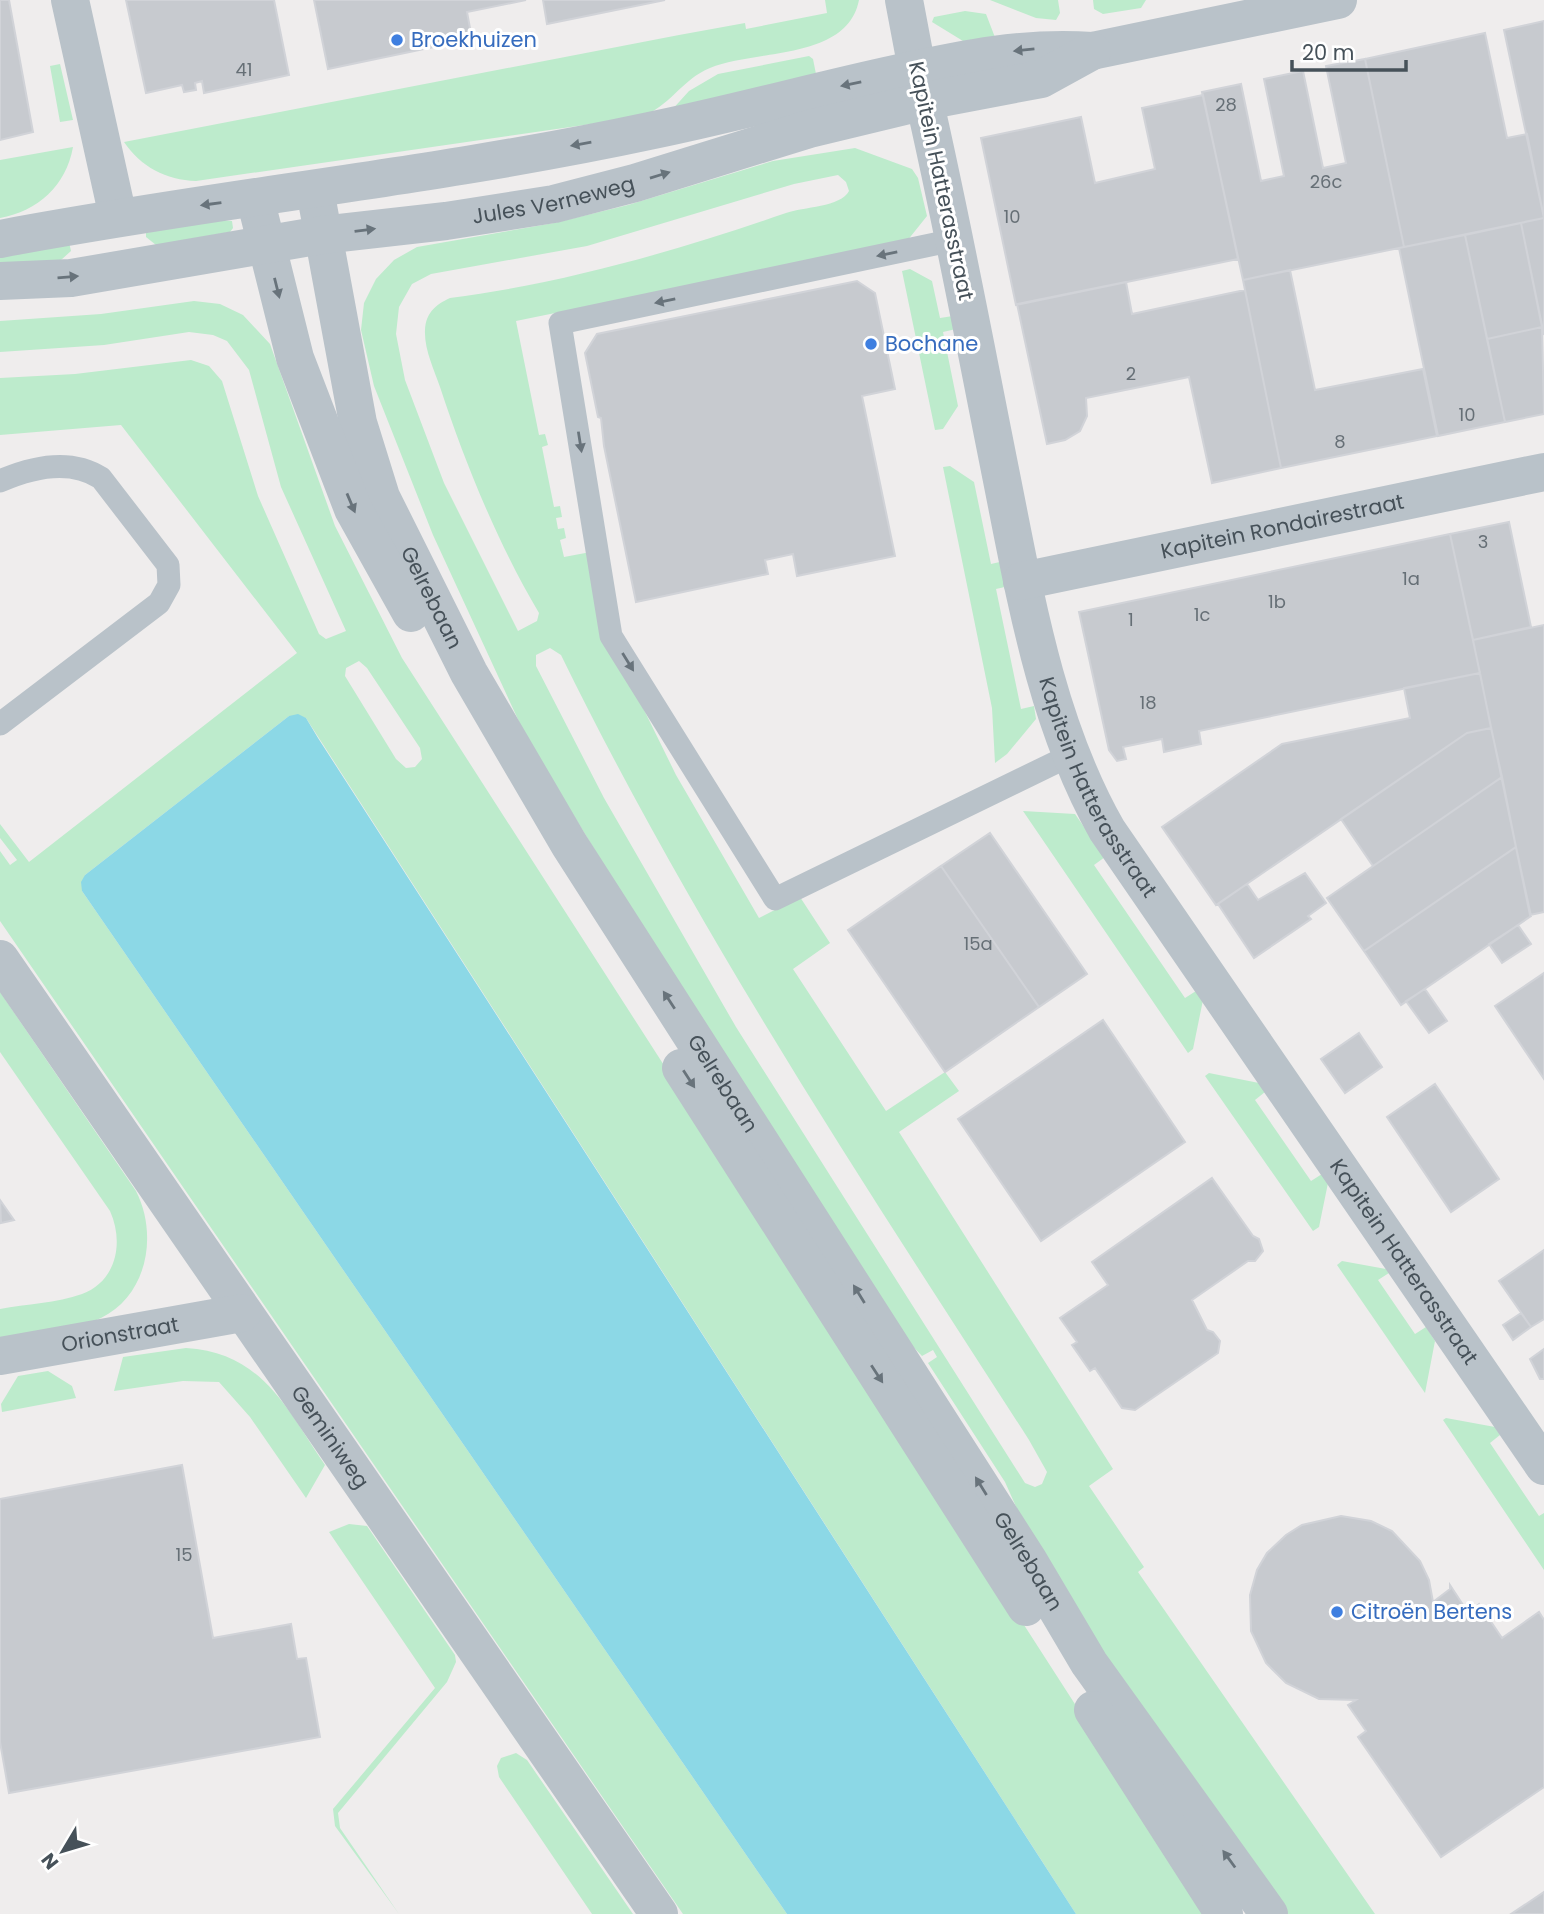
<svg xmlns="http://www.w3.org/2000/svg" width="1544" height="1914" font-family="Poppins,sans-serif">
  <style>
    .green { fill: #bdebcc; fill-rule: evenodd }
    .water { fill: #8cd8e6 }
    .building { fill: #c7cacf; stroke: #d1d3d8; stroke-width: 2 }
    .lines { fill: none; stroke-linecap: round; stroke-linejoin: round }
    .service { stroke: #b9c2c9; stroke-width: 23 }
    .minor { stroke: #b9c2c9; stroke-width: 38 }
    .tertiary { stroke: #b9c2c9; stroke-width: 38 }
    .oneway { fill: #68737b }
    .shop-dot { fill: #3f7fe0; stroke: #fff; stroke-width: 2.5 }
    .labels { text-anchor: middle; stroke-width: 6; stroke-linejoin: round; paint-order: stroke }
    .number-label { font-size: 18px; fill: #666f76 }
    .shop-label { font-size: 21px; fill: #366cbe; stroke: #fff; text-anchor: start }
    .street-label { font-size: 21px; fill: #465159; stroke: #fff }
  </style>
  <rect width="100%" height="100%" fill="#efeded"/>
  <path class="green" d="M825,0H859C847,61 755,49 710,68C682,79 669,108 640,117L196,181C166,180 141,167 124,142L679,35L745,23L746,29L827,13Z
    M990,0H1058L1060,13L1056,20L1036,18Z
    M1093,0H1146L1141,8L1103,14L1094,9Z
    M965,11L986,14L996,40L963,41L932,22L934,17Z
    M809,56L813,59L816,74L670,112L689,91L718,74Z
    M60,64L73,120L60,122L50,66Z
    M73,147C66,186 38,211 0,218V160Z
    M855,148L912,169L918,178L927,216L907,241L516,321L539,435L545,434L548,445L542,447L554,507L560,506L562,517L556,518L558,529L564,528L566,538L560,540L564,557L596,551L619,659L676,775L759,918L800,897L830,943L793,969L886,1111L945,1072L959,1091L899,1132L1113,1469L1089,1486L1144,1567L1138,1572L1375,1914H1283L1045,1571L1005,1482L928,1363L937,1357L933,1350L922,1356L875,1307L528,741L433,535L374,386L361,330L364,303L376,279L394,260L417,247L554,223L628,205L773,161ZM838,175L846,182L849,191C841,207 803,207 786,213C676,251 565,283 450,298C435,305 426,313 425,330C424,349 434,369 440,387C465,463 498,544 539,613L537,621L518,631L444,483L405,380L396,334L399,307L412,284L431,274L587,246L794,184ZM550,648L561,655C695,929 864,1184 1029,1440L1047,1472L1042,1484L1035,1487L1025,1483L736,1027L604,798L536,666V655Z
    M207,219L232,221L233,228L230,232L156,245L146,237V233Z
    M69,242L71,251L61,260L0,270V248Z
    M910,269L932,281L940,318L953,316L956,329L943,332L958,406L943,429L935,430L902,271Z
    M194,301L220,304L243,315L270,344L335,526L402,658L1210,1914H1076L306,718L289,716L85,875L82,891L787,1914H683L0,921V851L10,865L17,860L0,838V824L29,862L297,653L121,425L0,435V378L75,374L191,360L209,366L222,381L258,496L319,634L326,639L346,631L281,487L249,370L227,341L213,335L189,332L104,345L0,352V321L101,314ZM359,661L367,668L420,748L422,759L415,767L406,768L396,759L345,676L346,668Z
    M950,466L974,482L991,564L1004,561L1009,586L996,589L1021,709L1034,706L1036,719L1007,754L995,763L992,708L943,467Z
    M1023,811L1075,814L1105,857L1094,865L1185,998L1196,991L1203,1000L1193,1049L1188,1053Z
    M0,992L136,1191C158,1234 148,1295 101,1318C72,1332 31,1333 0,1339V1309C26,1304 57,1303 82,1294C117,1281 124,1242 110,1211L0,1052Z
    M1209,1073L1259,1083L1265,1092L1255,1100L1311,1181L1322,1174L1328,1183L1319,1227L1313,1231L1205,1076Z
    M1342,1261L1386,1269L1389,1273L1378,1280L1415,1334L1426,1327L1435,1341L1425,1393L1337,1265Z
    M186,1348C263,1353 286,1408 325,1465L306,1498L250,1417L219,1382L183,1381L114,1391L123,1357Z
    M48,1371L72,1386L76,1398L2,1412L1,1404L18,1376Z
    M1446,1418L1495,1427L1500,1435L1490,1443L1539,1516L1544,1513V1570L1443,1420Z
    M349,1524L367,1526L455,1655L456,1662L447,1682L338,1813L340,1828L399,1914L335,1826L333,1809L435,1688L329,1532Z
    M516,1753L527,1760L633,1914H592L499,1777L497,1766L501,1758Z"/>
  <path class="water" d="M298,714L306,718L318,738L1076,1914H787L82,891L81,882L85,875L289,716Z"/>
  <path class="building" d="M0,0H9L33,132L0,140Z
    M126,0H274L289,75L204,93L202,81L195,83L196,90L184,92L182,85L146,93Z
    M314,0H526L467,12L472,39L328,69Z
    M543,0H665L547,24Z
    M1544,21V218L1504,30Z
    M1485,33L1507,138L1527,134L1544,218L1404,247L1365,59Z
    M1365,59L1404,247L1243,280L1202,92L1241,84L1261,181L1284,176L1264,79L1303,71L1323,168L1346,163L1326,66Z
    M1203,95L1238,259L1016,305L981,138L1081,117L1095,183L1155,169L1142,108Z
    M1544,218V335L1521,223Z
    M1521,223L1542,327L1487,339L1465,235Z
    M1465,235L1505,422L1438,436L1399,248Z
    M1290,270L1315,390L1423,369L1437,436L1281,468L1243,280Z
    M857,281L875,293L895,389L862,396L895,556L797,576L793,554L765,560L768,574L636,602L604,446L601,418L598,417L585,353L597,334Z
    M1126,282L1132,314L1245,290L1281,468L1212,483L1189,377L1086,398L1087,416L1080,431L1065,440L1047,444L1017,304Z
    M1542,327L1544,414L1505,422L1487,339Z
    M1509,522L1531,627L1473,640L1450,534Z
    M1450,534L1480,673L1199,731L1201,744L1164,752L1162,739L1123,747L1126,759L1117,761L1109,750L1079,612Z
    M1544,625V912L1530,915L1473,640Z
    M1480,673L1491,728L1467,733L1216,905L1162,827L1282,744L1410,718L1404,688Z
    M1491,728L1502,777L1373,866L1341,819L1467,733Z
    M1502,777L1516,847L1364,951L1327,898Z
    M990,833L1087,974L1039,1007L941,866Z
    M1516,847L1531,916L1401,1005L1364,951Z
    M941,866L1039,1007L945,1072L848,930Z
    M1305,873L1326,903L1308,916L1311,919L1254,958L1218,904L1247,884L1258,900Z
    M1518,925L1531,944L1502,963L1489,944Z
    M1544,973V1079L1495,1006Z
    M1425,989L1447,1021L1429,1033L1406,1001Z
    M1103,1020L1185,1142L1041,1241L958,1119Z
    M1359,1033L1382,1067L1345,1093L1321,1059Z
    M1435,1084L1499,1179L1451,1212L1387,1117Z
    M1212,1178L1253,1236L1259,1239L1263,1251L1255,1261H1248L1192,1300L1207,1330L1213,1332L1220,1341L1218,1353L1135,1410L1122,1408L1095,1368L1090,1371L1072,1345L1077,1342L1060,1318L1108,1285L1092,1262Z
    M0,1200L14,1220L1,1223Z
    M1544,1250V1319L1531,1327L1499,1281Z
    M1521,1313L1531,1327L1513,1340L1503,1325Z
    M1544,1349V1379H1540L1530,1359Z
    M182,1465L213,1638L291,1624L297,1659L306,1658L320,1737L9,1793L0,1742V1499Z
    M1341,1516L1371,1521L1392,1531L1420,1561L1429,1580L1433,1602L1450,1589V1585L1469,1614L1479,1604L1502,1638L1539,1612L1544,1620V1787L1441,1857L1358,1737L1366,1731L1348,1705L1356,1700L1319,1699L1286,1683L1266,1663L1251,1631L1250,1595L1257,1570L1267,1553L1286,1535L1302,1525Z
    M1544,1892V1914H1511Z"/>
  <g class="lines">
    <path class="service" d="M954,240L560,323L611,636L775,899L1069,756
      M0,481C32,467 70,458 101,478L168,565L169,585L159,603L0,724"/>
    <g class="minor">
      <path d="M70,0L118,217"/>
      <path id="s1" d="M917,69C949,204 974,340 1001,475C1025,595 1046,723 1107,830L1544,1466"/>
      <path id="s2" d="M1022,581L1544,472"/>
      <path id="s3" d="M0,959L659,1914"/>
      <path id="s4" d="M0,1356L242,1313"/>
    </g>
    <g class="tertiary">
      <path d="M904,0L917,69"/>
      <path id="s5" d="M315,190L358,423L381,497L469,673L569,844L1028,1560L1089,1663L1269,1914"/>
      <path d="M255,198L295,358L353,509L411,613"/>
      <path d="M0,239C215,198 434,177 649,131C733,114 815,91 899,73C963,59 1026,46 1092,51L1338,0"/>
      <path id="s6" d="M0,281L71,278L322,235L446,221L554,204L635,183L809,129L925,101L1041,79L1092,51"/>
      <path d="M681,1068L1026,1607"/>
      <path d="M1093,1710L1224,1914"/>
    </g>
  </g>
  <defs><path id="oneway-solid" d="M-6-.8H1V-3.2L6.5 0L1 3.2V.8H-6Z" transform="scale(1.75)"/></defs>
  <g class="oneway">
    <use href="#oneway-solid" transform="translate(1024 50) rotate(174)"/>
    <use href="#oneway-solid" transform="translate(851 84) rotate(168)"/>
    <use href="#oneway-solid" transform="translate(581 144) rotate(170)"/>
    <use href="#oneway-solid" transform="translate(660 175) rotate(-17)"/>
    <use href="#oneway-solid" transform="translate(211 204) rotate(172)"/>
    <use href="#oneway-solid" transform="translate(365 230) rotate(-7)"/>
    <use href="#oneway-solid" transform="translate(887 254) rotate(168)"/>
    <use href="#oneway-solid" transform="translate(68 277) rotate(-5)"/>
    <use href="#oneway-solid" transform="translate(277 288) rotate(76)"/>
    <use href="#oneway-solid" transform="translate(665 301) rotate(168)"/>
    <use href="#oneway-solid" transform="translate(580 442) rotate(81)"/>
    <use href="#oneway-solid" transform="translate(351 503) rotate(67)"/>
    <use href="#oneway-solid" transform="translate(628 662) rotate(58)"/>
    <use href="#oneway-solid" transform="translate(669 1000) rotate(-123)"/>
    <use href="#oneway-solid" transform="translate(689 1079) rotate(57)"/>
    <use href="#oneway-solid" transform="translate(859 1294) rotate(-122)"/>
    <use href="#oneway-solid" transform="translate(877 1374) rotate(57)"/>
    <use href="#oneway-solid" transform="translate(981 1486) rotate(-122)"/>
    <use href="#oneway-solid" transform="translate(1229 1859) rotate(-126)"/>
  </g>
  <g class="shop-dot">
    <circle cx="397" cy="40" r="7"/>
    <circle cx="871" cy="344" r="7"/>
    <circle cx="1337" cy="1612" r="7"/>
  </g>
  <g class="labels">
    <g class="number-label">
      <text x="244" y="76">41</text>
      <text x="1226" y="111">28</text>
      <text x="1326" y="188">26c</text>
      <text x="1012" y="223">10</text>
      <text x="1131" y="380">2</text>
      <text x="1467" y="421">10</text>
      <text x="1340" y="448">8</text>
      <text x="1483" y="548">3</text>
      <text x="1411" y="585">1a</text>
      <text x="1277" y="608">1b</text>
      <text x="1202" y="621">1c</text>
      <text x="1131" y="626">1</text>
      <text x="1148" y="709">18</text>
      <text x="978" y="950">15a</text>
      <text x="184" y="1561">15</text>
    </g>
    <g class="shop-label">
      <text x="411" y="47">Broekhuizen</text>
      <text x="885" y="351">Bochane</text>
      <text x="1351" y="1619">Citroën Bertens</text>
    </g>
    <g class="street-label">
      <text transform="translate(941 181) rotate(78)" y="7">Kapitein Hatterasstraat</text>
      <text dy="7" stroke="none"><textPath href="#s6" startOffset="560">Jules Verneweg</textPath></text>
      <text dy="7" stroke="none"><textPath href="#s2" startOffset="266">Kapitein Rondairestraat</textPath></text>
      <text dy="7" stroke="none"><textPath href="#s5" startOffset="427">Gelrebaan</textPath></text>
      <text dy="7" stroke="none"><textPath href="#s1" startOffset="744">Kapitein Hatterasstraat</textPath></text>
      <text dy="7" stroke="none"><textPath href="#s5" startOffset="994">Gelrebaan</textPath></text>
      <text dy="7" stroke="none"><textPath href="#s1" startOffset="1311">Kapitein Hatterasstraat</textPath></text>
      <text dy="7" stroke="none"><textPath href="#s4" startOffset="122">Orionstraat</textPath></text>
      <text dy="7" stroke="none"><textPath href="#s3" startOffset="581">Geminiweg</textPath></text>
      <text dy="7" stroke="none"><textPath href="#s5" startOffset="1561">Gelrebaan</textPath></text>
    </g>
  </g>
  <g transform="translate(63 1851) rotate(232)" stroke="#ffffff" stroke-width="5" paint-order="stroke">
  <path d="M0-5L12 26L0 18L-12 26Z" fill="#465159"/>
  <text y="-10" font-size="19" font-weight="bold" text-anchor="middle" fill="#465159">N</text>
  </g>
  <path d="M1292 60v10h114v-10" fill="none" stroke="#465159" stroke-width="3.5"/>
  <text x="1302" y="60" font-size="21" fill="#465159" stroke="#ffffff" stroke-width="5" paint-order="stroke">20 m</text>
</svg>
